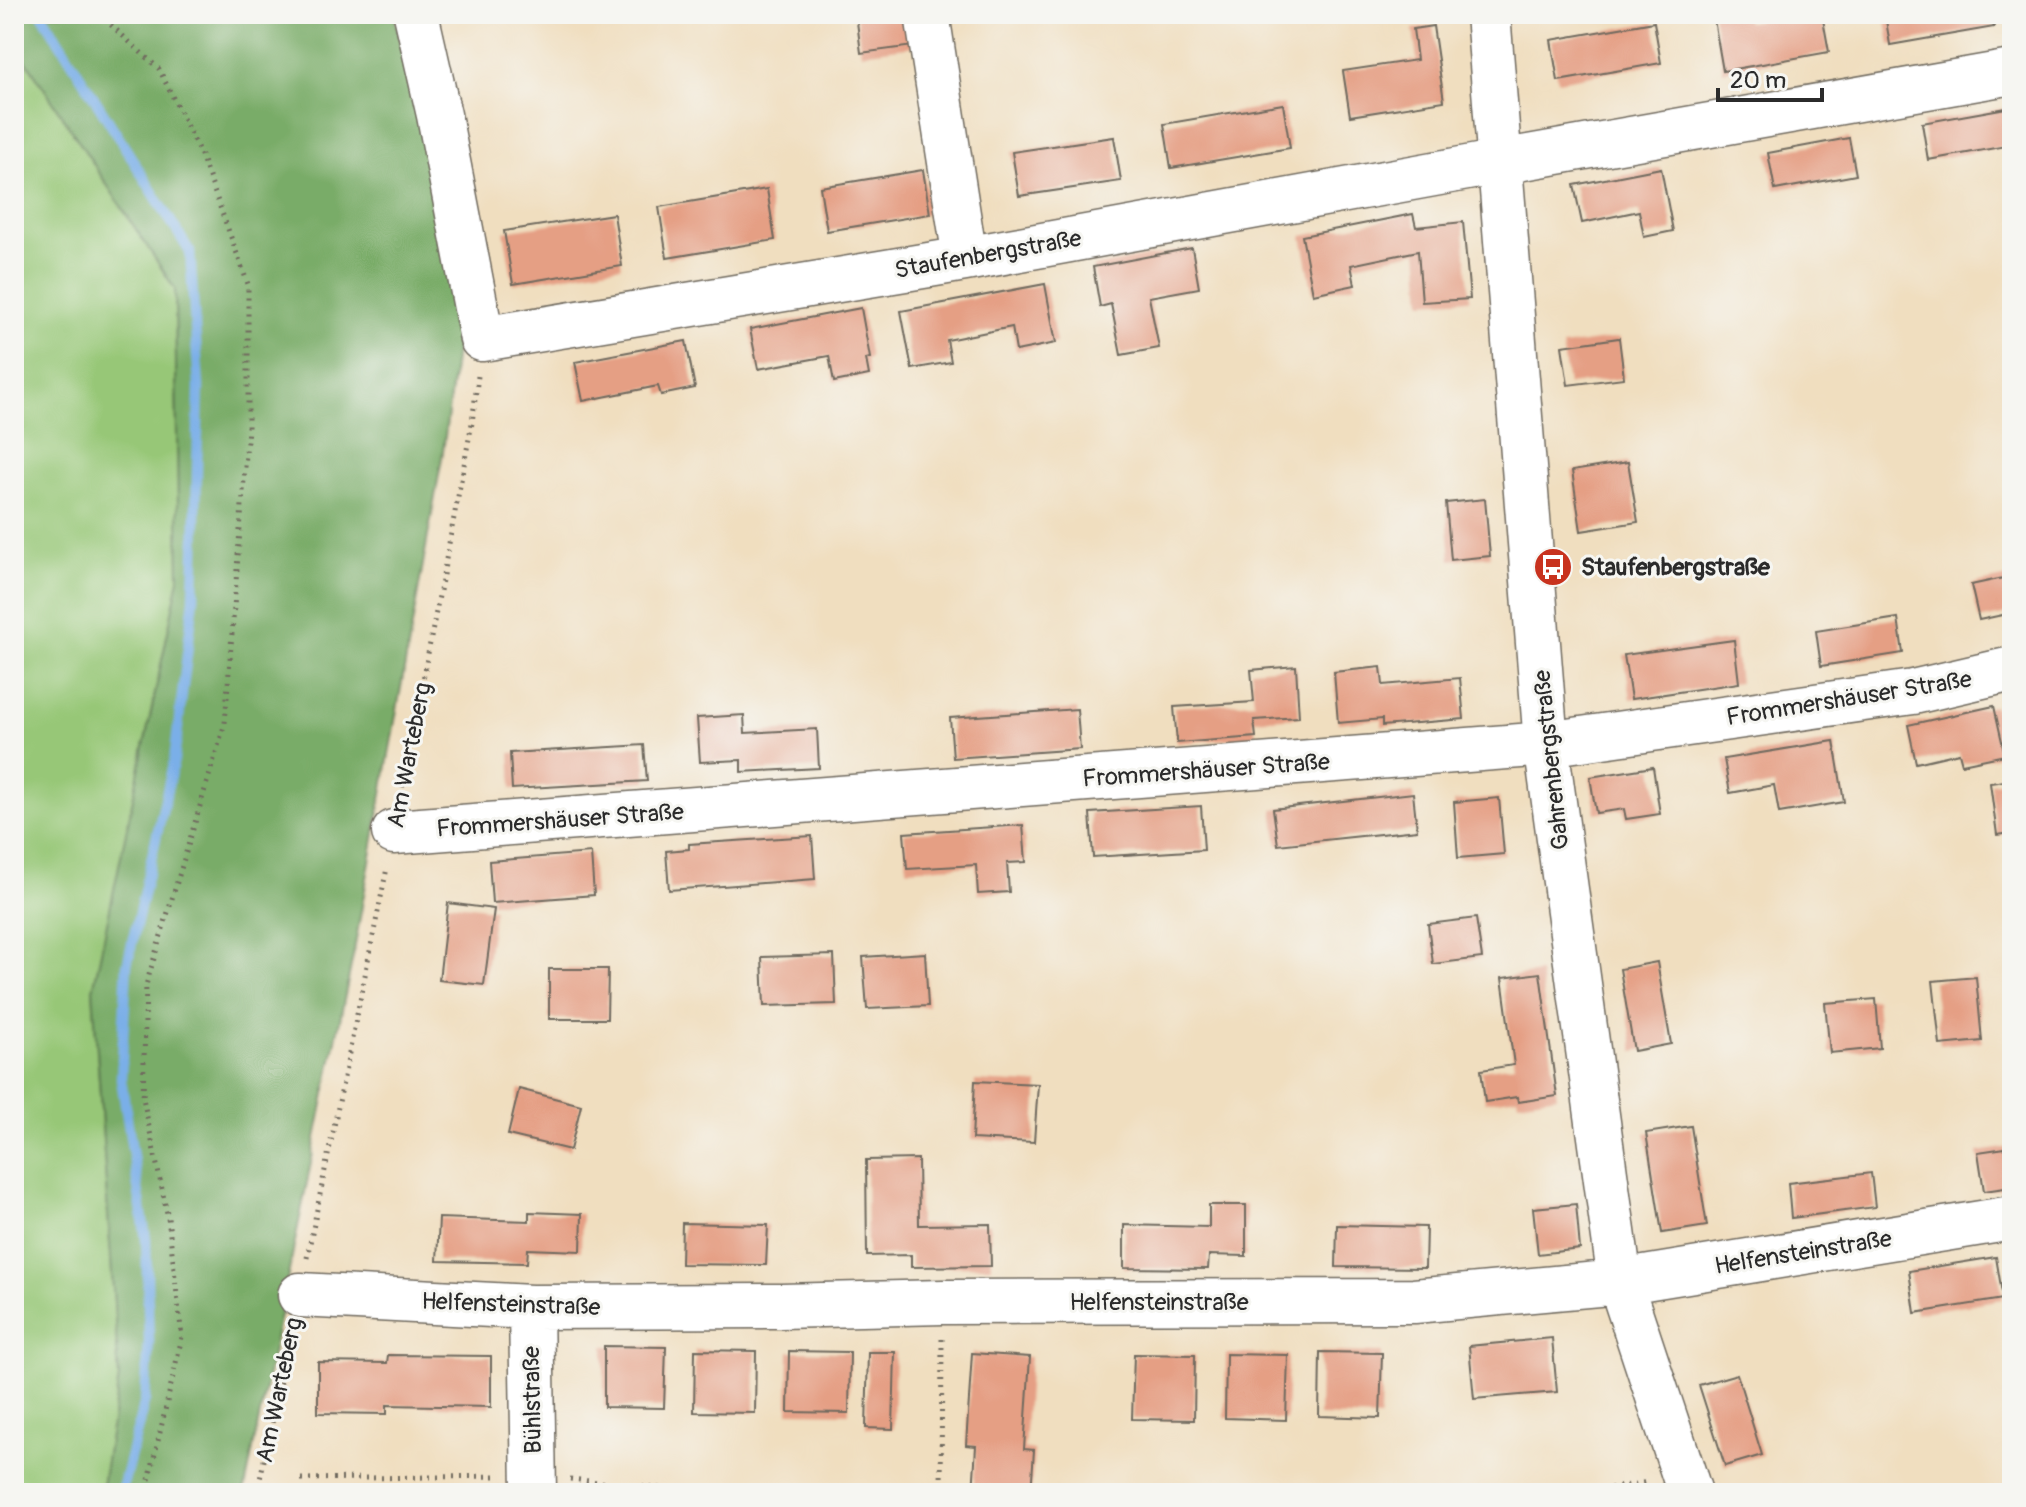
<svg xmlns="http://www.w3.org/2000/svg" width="2026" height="1507" font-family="Pangolin,sans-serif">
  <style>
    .green { fill: #97c777; stroke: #617951; stroke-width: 2 }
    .forest { fill: #79ac68; stroke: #526c4a; stroke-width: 2 }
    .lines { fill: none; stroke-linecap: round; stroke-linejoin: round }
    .stream { stroke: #7aafe8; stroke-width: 10 }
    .building { fill: #e59f84 }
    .minor-casing { stroke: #706a5f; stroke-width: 47 }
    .path { stroke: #706a5f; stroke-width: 5; stroke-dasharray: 2 6; stroke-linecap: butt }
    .minor { stroke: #fff; stroke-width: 44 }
    .labels { text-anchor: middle; stroke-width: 6; stroke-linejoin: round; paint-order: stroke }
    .street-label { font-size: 24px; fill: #2b2b2b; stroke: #f6f6f2 }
    .poi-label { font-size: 24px; font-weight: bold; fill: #2b2b2b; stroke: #f6f6f2; text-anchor: start }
  </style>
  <rect width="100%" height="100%" fill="#f6f6f2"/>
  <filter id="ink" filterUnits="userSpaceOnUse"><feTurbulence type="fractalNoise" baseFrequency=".0125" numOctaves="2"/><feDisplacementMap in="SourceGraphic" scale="16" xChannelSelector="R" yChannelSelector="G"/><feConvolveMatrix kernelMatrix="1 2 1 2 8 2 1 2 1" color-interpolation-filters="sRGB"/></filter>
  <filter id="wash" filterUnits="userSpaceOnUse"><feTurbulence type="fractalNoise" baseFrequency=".006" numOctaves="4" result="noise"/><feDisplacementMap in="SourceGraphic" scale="32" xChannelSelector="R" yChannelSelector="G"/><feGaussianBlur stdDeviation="1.8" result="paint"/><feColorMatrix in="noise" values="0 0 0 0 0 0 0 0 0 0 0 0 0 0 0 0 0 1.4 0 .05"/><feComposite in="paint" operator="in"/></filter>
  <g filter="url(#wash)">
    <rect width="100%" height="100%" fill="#f0debf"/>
    <path class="green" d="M14,42L175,289L179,579L93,991L119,1378L101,1493H14Z"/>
    <path class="forest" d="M14,14H394L461,311L443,452L354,951L244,1493H101L119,1378L93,990L179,579L175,289L14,42Z"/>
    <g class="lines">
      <path class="stream" d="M42,14L190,252L199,386L194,598L174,760L127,965L121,1079L146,1239L149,1341L145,1400L121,1493"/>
    </g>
    <g id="blocks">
      <path class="building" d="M856,14H910L914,46L861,53Z
        M1713,14H1745L1747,22L1794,14H1822L1829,52L1723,71Z
        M1885,14H1991L1994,27L1890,45Z
        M1654,22L1661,63L1558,81L1551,40Z
        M1433,26L1444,101L1350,116L1343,71L1417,60L1413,29Z
        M1283,104L1290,148L1171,168L1164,124Z
        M2012,107V145L1928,160L1922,123Z
        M1114,137L1121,181L1019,196L1012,152Z
        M1849,138L1856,175L1775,190L1768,153Z
        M1661,168L1673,231L1644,237L1639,211L1582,223L1574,185Z
        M923,170L930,214L827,231L820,187Z
        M767,189L775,240L667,258L659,207Z
        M614,214L622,266L513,284L504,231Z
        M1413,214L1416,227L1463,222L1470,299L1422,302L1418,251L1351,265L1355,285L1313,294L1302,236Z
        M1192,248L1199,288L1149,297L1159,348L1121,355L1111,304L1100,307L1093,267Z
        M1045,284L1056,343L1016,351L1012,327L947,340L951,362L912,369L901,311Z
        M861,308L870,358L866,359L869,375L834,382L829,356L758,369L750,329Z
        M1619,338L1624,378L1568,385L1562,346Z
        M686,341L695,388L661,395L658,386L583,401L575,362Z
        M1628,462L1638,522L1581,531L1572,471Z
        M1485,499L1490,556L1451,560L1446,503Z
        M2008,577L2012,589V613L1979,620L1971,585Z
        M1898,618L1903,653L1821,666L1816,631Z
        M1734,640L1739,683L1631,699L1624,655Z
        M1296,666L1299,717L1254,720L1256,737L1177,743L1174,707L1254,702L1251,670Z
        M1381,667L1383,685L1460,678L1464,719L1382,726V719L1338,723L1334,672Z
        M1994,706L2005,755L1962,764L1959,753L1916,763L1908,725Z
        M1077,709L1080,749L953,758L950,718Z
        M744,715L745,733L817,729L819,768L741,772V760L700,762L697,718Z
        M1834,741L1844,802L1779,813L1774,785L1730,793L1724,759Z
        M644,745L647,781L512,789L510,753Z
        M1653,767L1660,814L1626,819L1624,809L1596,813L1590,777Z
        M2012,780V833L1997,835L1990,783Z
        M1413,793L1417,830L1278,845L1273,809Z
        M1499,798L1504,854L1458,858L1454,802Z
        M1201,806L1204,850L1093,857L1090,813Z
        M1023,825L1026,862L1007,863L1009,892L978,894L976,865L907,869L904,833Z
        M812,836L815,879L669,890L666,851L689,849V844Z
        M591,853L594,895L492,903L489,861Z
        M448,903L494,909L484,985L439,980Z
        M1476,918L1482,958L1433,964L1428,924Z
        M925,953L928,1006L867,1009L863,957Z
        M834,955L836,1004L764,1006L762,957Z
        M1657,962L1671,1044L1634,1051L1620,969Z
        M549,969H608L607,1019H549Z
        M1540,973L1557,1096L1518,1102L1517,1097L1485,1102L1481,1070L1514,1065L1502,978Z
        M1976,977L1982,1041L1940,1045L1933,981Z
        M1876,999L1880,1048L1830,1053L1825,1003Z
        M975,1081L1038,1084L1034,1142L972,1139Z
        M519,1089L581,1105L570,1150L508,1135Z
        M1691,1126L1707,1226L1662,1233L1646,1133Z
        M2012,1147V1187L1984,1191L1978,1152Z
        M918,1159L919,1225L990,1224L991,1266L911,1267V1255L867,1256L866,1160Z
        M1871,1173L1875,1207L1791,1218L1788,1183Z
        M1576,1204L1580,1249L1538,1254L1533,1208Z
        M1209,1205H1246V1256L1209,1255L1208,1269L1124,1268V1225L1209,1227Z
        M529,1212L582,1214L581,1251L528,1249L527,1263L437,1261L439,1218L529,1221Z
        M682,1223L768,1225L766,1265L681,1264Z
        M1337,1225L1426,1227L1425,1268L1336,1267Z
        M1996,1257L2003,1299L1915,1313L1909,1271Z
        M1552,1338L1557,1392L1474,1399L1469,1346Z
        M604,1346L666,1347L664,1408L604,1407Z
        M695,1350L756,1351L755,1413L694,1412Z
        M789,1351L850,1352L849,1413L788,1412Z
        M868,1352H895L893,1429L866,1428Z
        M1320,1352L1382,1353L1380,1418L1319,1416Z
        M972,1353L1030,1357L1024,1449L1034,1450L1031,1493H973L976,1446L966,1445Z
        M1134,1354L1195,1355L1194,1420L1132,1419Z
        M1226,1354L1288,1355L1286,1420L1225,1418Z
        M388,1355L491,1356V1407L387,1405V1414L318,1413V1362L387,1363Z
        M1737,1374L1762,1455L1725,1466L1699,1385Z"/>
    </g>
  </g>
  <g filter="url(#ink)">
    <use href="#blocks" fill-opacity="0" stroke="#706a5f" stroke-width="2"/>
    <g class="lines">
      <g class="minor-casing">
        <path id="minor" d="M416,14L439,115L482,339L965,259L1500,162L2012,72
          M927,14L965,259
          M1488,14L1546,744L1620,1282L1690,1493
          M394,832L1546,744L1913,692L2012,669
          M300,1295L531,1307L781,1306L943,1302L1414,1301L1620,1282L2012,1218
          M531,1307L534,1493"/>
      </g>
      <path class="path" d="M99,14L159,69L201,155L248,284V428L225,723L146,985L143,1098L168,1218L182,1337L146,1493
        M401,795L472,423L478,376
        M307,1258L387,868
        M301,1479L496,1476
        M570,1479L706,1493
        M257,1493L292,1330
        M941,1493L942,1338
        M1579,1493L1648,1482"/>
      <use href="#minor" class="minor"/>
    </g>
  </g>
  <defs>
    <g id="bus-disc" transform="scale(2)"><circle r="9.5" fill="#c8321e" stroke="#f6f6f2"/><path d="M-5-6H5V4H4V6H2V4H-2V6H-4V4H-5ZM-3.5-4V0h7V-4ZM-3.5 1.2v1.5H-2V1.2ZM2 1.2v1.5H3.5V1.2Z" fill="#fff"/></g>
  </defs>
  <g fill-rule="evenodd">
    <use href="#bus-disc" x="1553" y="567"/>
  </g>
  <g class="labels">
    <g class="street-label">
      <text transform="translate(988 254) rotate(-10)" y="8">Staufenbergstraße</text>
      <text transform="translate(1849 698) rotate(-9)" y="8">Frommershäuser Straße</text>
      <text transform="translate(409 755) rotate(-79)" y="8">Am Warteberg</text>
      <text transform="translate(1551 760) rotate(-96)" y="8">Gahrenbergstraße</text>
      <text transform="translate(1206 770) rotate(-4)" y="8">Frommershäuser Straße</text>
      <text transform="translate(560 820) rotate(-4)" y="8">Frommershäuser Straße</text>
      <text transform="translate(1803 1252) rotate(-9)" y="8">Helfensteinstraße</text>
      <text x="1159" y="1310">Helfensteinstraße</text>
      <text transform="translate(511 1304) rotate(2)" y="8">Helfensteinstraße</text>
      <text transform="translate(279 1390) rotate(-78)" y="8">Am Warteberg</text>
      <text transform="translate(532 1400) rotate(-91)" y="8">Bühlstraße</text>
    </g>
    <g class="poi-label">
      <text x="1581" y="575">Staufenbergstraße</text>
    </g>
  </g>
  <rect width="2026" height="1507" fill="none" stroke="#f6f6f2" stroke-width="48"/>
  <path d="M1718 88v12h104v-12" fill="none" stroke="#2b2b2b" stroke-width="4"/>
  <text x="1730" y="88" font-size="24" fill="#2b2b2b" stroke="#f6f6f2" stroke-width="6" paint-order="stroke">20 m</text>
</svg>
